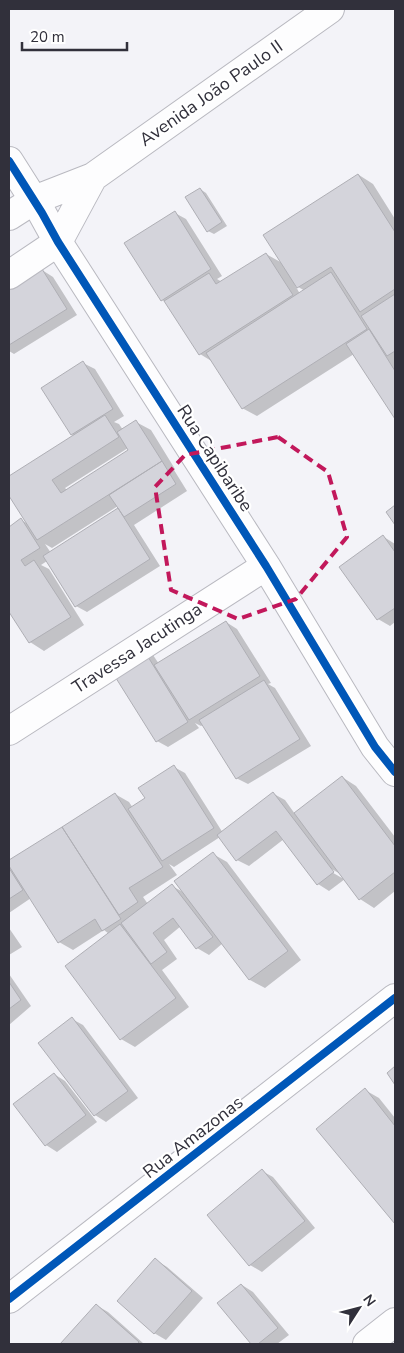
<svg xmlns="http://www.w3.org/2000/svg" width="404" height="1353" font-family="'Nunito Sans',sans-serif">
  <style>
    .shadow { fill: #0003; fill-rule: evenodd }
    .building { fill: #d4d4db; stroke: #afafb5 }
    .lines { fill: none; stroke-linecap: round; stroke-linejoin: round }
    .street-casing { stroke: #b9b9c0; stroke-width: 30 }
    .secondary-casing { stroke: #b9b9c0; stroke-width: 30 }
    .street { stroke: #fdfdfe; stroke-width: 28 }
    .secondary { stroke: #fdfdfe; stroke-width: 28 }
    .cycleway-casing { stroke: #fff; stroke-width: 11 }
    .cycleway { stroke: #0057b8; stroke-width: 8 }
    .marked { fill: none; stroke: #c2185b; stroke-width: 4; stroke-dasharray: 10 6; stroke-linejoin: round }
    .labels { text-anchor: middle; stroke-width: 4.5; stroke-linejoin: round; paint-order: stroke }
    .street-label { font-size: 18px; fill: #31303b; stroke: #fff }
  </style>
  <rect width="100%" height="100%" fill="#f3f3f8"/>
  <path class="shadow" d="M359,175L373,184L395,219V417L354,354L257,416L242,408L213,362L200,354L167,303L162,300L175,213L186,219L222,276L217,279L222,282L266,254L284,264ZM295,285L305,291L300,294Z
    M200,189L206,193L227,226L214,234L208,231Z
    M42,270L53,277L77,315L14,354L9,351V291Z
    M83,363L95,369L124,416L114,422L119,424L123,430L136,422L151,430L175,469L174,470L187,491L134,525L160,566L87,612L76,606L47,561L41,565L49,569L84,625L44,651L30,642L9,609V528L21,520L28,524L10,497L9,498V477L74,436L72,434ZM128,448L130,450L67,490L65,488ZM118,506L120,509L51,553L45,544L52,548Z
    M384,537L395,544V622L390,626L378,619L341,567Z
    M226,622L237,629L271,683L268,684L275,688L311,746L248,784L236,778L203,725L201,726L195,723L199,728L168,747L157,741L111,667L153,655L159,664Z
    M174,767L185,773L223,833L274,794L285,800L295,814L342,777L356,786L395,837V891L374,908L360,899L345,879L329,891L318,884L284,839L249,866L237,860L220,837L174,867L169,864L177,875L143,897L148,904L172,886L185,893L213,854L227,862L301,960L265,988L250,980L223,943L209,955L197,948L181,926L164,940L177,959L162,970L189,1007L135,1047L121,1039L109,934L104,930L73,950L59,942L31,898L9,913V860L10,861L115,794L129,802L133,808L147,799ZM330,868L342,875V878L328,870Z
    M9,928L22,947L9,955Z
    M9,974L31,1006L9,1025Z
    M72,1019L83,1025L138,1098L106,1122L95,1115Z
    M54,1074L65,1081L97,1122L57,1152L46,1145L15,1104Z
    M365,1090L379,1098L395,1118V1223L317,1129Z
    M262,1171L273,1177L315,1228L262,1272L250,1265L209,1215Z
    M156,1260L167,1267L203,1298L166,1340L154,1333Z
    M242,1285L253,1292L289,1335L277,1344H253L219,1304Z
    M96,1305L108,1312L144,1344H61Z"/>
  <path class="building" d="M358,174L395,232V289L360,312L331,267L297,288L263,235Z
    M200,188L222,222L207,232L185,197Z
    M175,211L211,269L161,301L124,243Z
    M266,253L293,295L199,355L164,301L209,273L216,284Z
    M42,269L67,309L9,345V289Z
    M331,272L367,329L242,409L206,353Z
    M395,294V351L387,356L361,316Z
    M369,329L395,371V419L346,344Z
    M83,361L113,409L71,435L41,388Z
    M105,415L119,437L52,480L61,493L128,450L117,432L136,420L162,461L37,540L9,496V476Z
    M162,461L176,484L124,517L109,495Z
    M395,505V525L386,512Z
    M118,508L150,559L75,607L43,556Z
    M21,518L40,548L21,560L25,566L34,560L71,617L29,643L9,612V527Z
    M383,535L395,552V608L377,620L339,567Z
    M226,621L260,676L189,720L154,665Z
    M142,647L188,722L156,742L109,667Z
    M264,680L300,739L236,779L199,720Z
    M174,765L214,828L162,861L128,809L145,798L138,788Z
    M342,776L395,846V872L359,900L294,813Z
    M273,792L334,872L317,885L276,831L236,861L217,835Z
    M115,793L163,867L129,888L138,902L119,915L62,827Z
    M62,827L121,919L102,931L95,919L58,943L9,866V860Z
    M213,852L288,951L249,980L174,881Z
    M9,868L23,890L9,899Z
    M172,884L213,937L196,949L173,918L153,933L167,952L151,964L121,923Z
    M120,924L176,998L120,1040L65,966Z
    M9,982L21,1000L9,1009Z
    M72,1017L128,1091L94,1116L38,1043Z
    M395,1066V1085L387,1073Z
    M54,1073L86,1115L45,1146L13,1104Z
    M365,1088L395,1126V1224L316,1129Z
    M262,1169L305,1221L249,1266L207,1215Z
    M155,1258L192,1291L154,1334L117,1301Z
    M241,1284L278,1328L258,1344H251L217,1303Z
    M96,1304L139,1342L137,1344H60Z"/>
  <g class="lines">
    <g class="street-casing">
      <path id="street" d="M9,161L42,213L58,242L266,566L375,747L395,772
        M9,731L266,566
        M9,1299L395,998
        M367,1344L395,1322"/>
    </g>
    <g class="secondary-casing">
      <path id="secondary" d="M9,216L34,200L93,177L330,9
        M9,275L58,242L93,177"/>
    </g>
    <use href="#street" class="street"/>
    <use href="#secondary" class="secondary"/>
    <g class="cycleway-casing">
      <path id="cycleway" d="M9,161L42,213L58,242L266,566L375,747L395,772
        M9,1299L395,998"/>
    </g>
    <use href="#cycleway" class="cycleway"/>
  </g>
  <path class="marked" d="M278,437L328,472L347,537L296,599L238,619L171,590L155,487L185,455Z"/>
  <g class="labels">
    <g class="street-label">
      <text transform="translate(211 93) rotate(-35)" y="6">Avenida João Paulo II</text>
      <text transform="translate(215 458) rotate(57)" y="6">Rua Capibaribe</text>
      <text transform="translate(137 648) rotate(-33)" y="6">Travessa Jacutinga</text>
      <text transform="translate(193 1137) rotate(-38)" y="6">Rua Amazonas</text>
    </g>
  </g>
  <rect width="404" height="1353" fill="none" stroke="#31303b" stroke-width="20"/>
  <g transform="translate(359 1308) rotate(54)" stroke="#ffffff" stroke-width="4" paint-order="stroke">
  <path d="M0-4L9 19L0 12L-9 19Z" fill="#31303b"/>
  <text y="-8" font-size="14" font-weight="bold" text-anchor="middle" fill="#31303b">N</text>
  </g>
  <path d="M22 42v8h105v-8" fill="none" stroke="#31303b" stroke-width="2.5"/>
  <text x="30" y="42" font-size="15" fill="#31303b" stroke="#ffffff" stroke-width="4" paint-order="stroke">20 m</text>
</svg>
